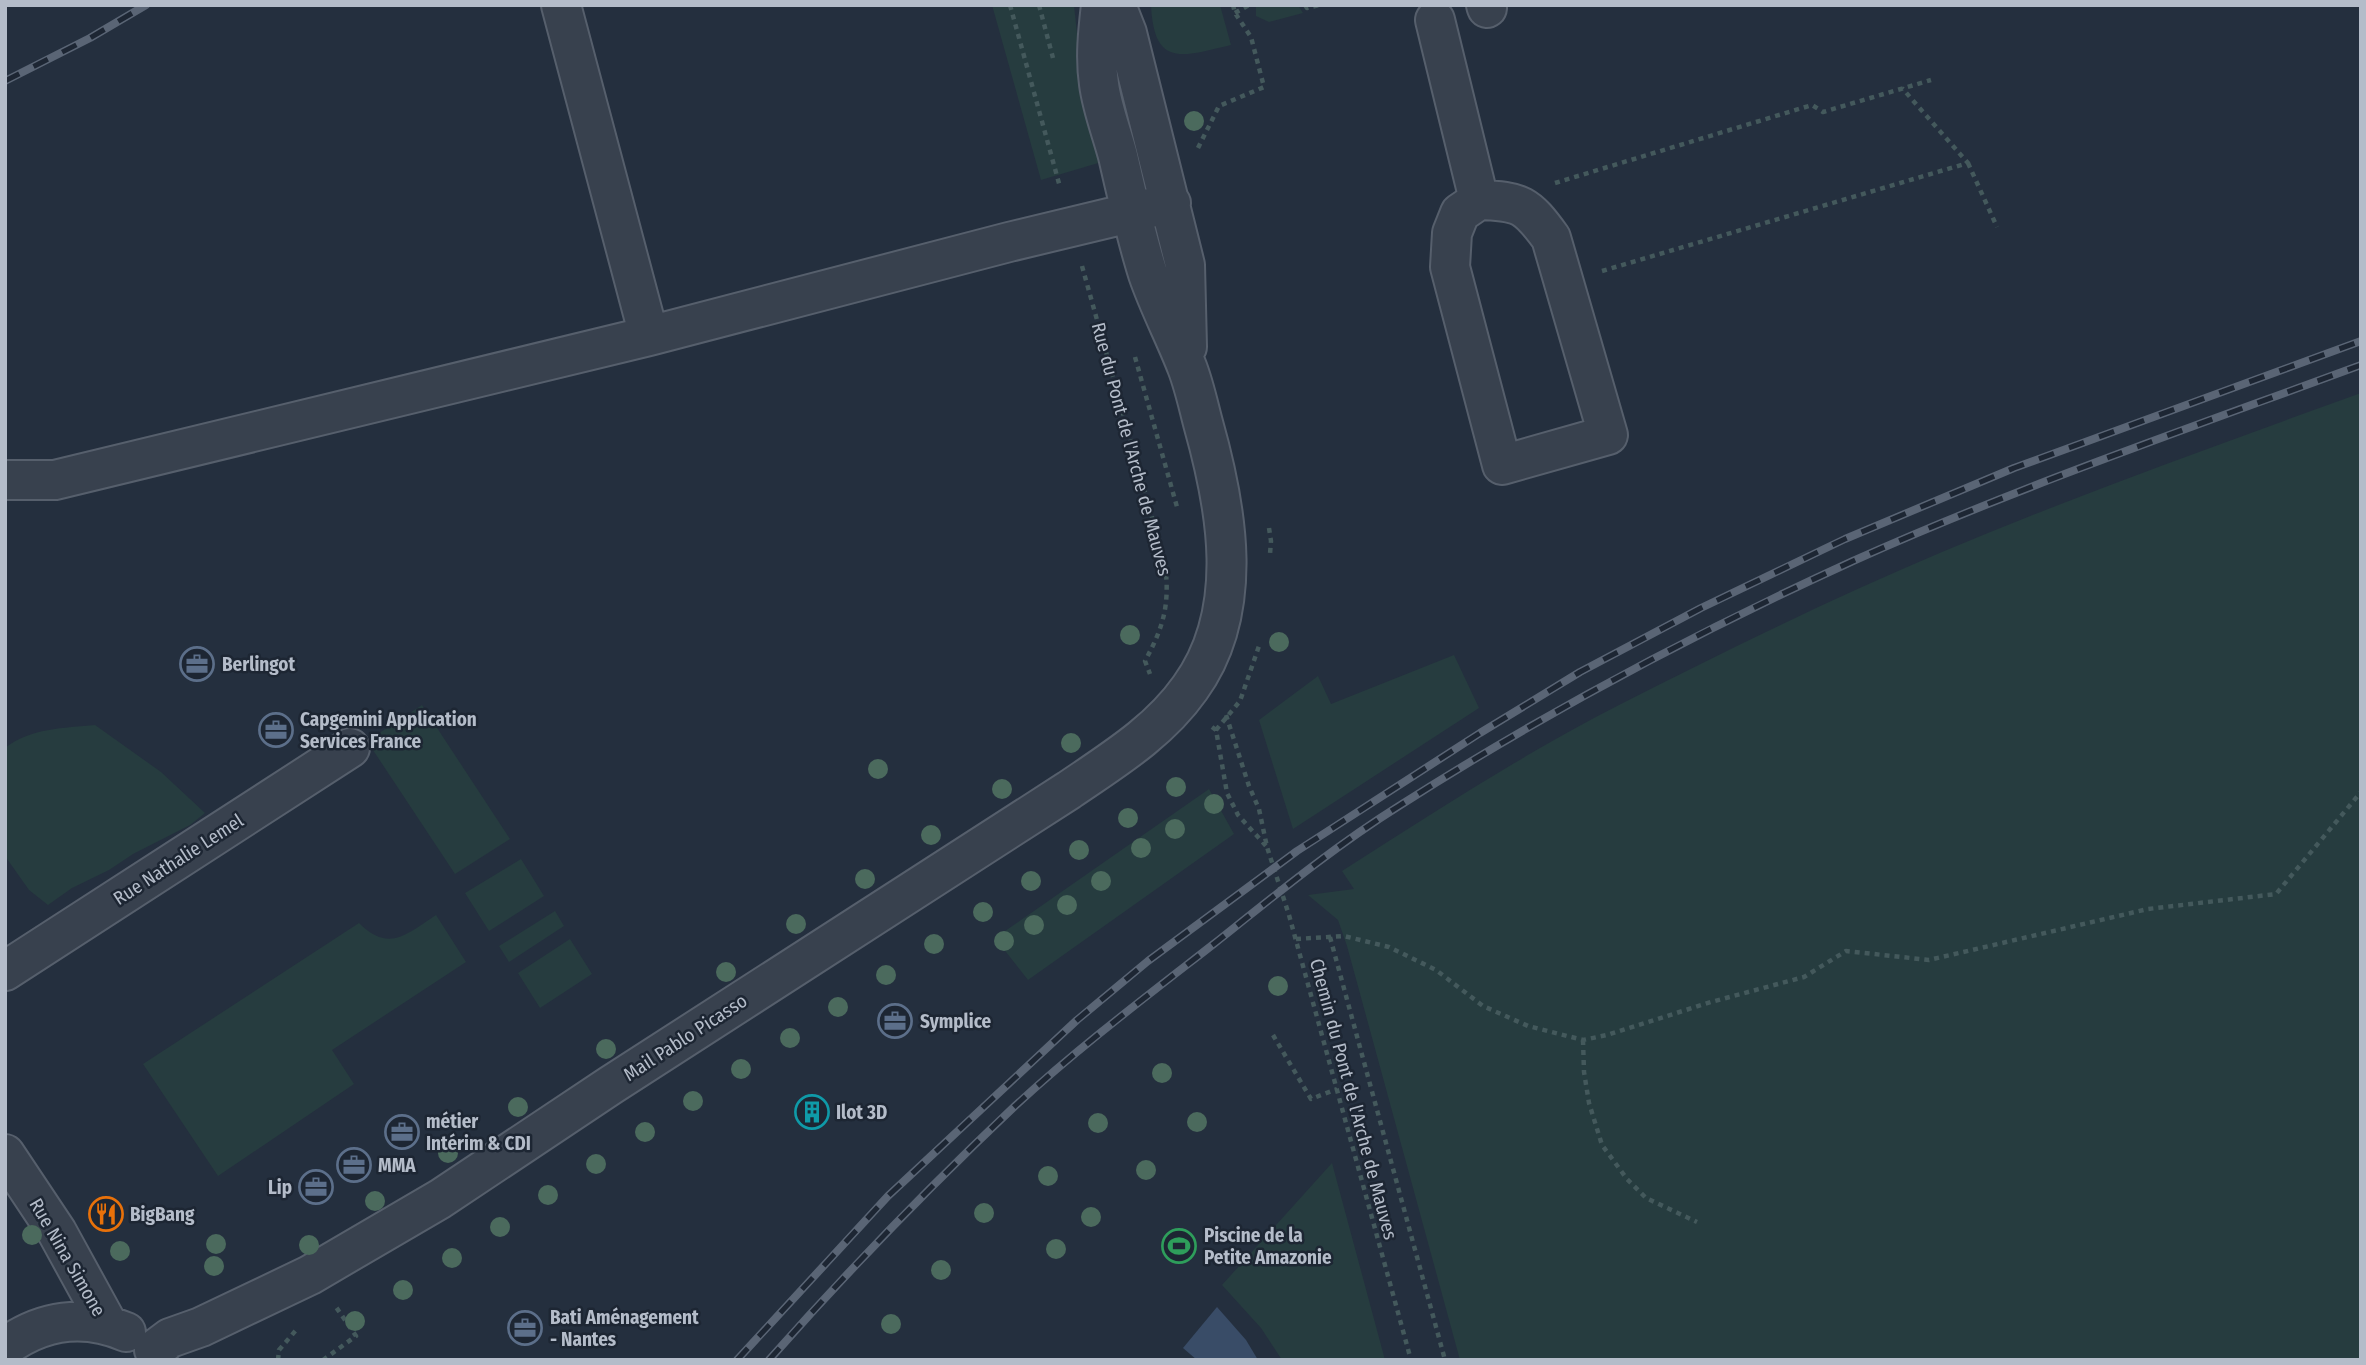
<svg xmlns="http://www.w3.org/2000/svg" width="2366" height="1365" font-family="'Fira Sans Condensed',sans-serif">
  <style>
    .green { fill: #263c3f }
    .water { fill: #394c67 }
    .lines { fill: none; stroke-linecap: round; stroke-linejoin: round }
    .minor-casing { stroke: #565f6c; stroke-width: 42 }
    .path { stroke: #44595c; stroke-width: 4.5; stroke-dasharray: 5 5; stroke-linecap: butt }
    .minor { stroke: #38414e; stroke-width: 38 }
    .rail-casing { stroke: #5a6575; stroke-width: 8 }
    .rail { stroke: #1d2633; stroke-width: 5; stroke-dasharray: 16; stroke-linecap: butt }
    .tree { fill: #4b6a5d }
    .labels { text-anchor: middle; stroke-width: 5; stroke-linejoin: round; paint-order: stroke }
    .street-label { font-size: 19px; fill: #b4bcc9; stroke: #1d2633 }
    .poi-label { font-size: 19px; font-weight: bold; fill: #b4bcc9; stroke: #1d2633; text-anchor: start }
  </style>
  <rect width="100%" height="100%" fill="#242f3e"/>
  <path class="green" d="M992,5H1074L1080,62L1105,161L1041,180Z
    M1151,5H1220L1231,45C1183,56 1154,69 1151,5Z
    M1256,5H1298L1303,13L1269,22L1256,16Z
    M2361,393V1360H1460L1347,946L1338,920L1308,895L1354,889L1342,871C1433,813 1523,754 1619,705C1725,651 1833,598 1942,552C2080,494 2220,444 2361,393Z
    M1454,655L1479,708L1293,829L1259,720L1318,676L1331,704Z
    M422,705L510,839L455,874L367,741Z
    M95,725L161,772L205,813L190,825L133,854L109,870L72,888L48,905L29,890L5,856V748C30,728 64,728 95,725Z
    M1209,789L1234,834L1028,980L995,938Z
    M521,859L544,896L489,931L465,893Z
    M555,911L564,926L509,962L499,946Z
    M436,915L466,962L332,1050L354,1084L218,1176L143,1064L359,923C389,953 407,934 436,915Z
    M570,939L592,974L540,1008L518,973Z
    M1332,1163L1385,1360H1282L1261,1328L1222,1285Z"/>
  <path class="water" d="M1217,1307L1246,1340L1258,1360H1197L1183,1348Z"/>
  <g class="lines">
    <g class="minor-casing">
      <path id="minor" d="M561,5L649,336
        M1116,5L1127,33L1185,265L1187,347
        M1486,5L1487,8
        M1435,20L1479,200C1521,201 1527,205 1551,238L1608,435L1502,465L1450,267L1452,233L1460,213L1479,200
        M5,480H55L649,336L1009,242L1171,203
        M5,971L350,748
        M5,1154L57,1232L108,1325
        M5,1347C42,1320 84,1314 126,1332
        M154,1350L170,1338L201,1327L310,1275L440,1199L611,1085L1069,790C1113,760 1159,732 1190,688C1246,611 1227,508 1203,423C1198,404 1194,385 1187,367C1175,336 1159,306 1148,274C1136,236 1127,195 1118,156C1112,133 1102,108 1099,84C1095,58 1098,31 1101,5"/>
    </g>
    <path class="path" d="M1010,5L1060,187
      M1039,5L1053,58
      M1305,5L1307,8L1319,5
      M1235,13L1249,5
      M1198,148L1219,106L1264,87L1251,37L1235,13L1233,5
      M1968,163L1997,227
      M1555,183L1812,105L1823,112L1931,80
      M1082,266L1165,564C1170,604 1164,626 1145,661L1150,674
      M1602,271L1968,163L1902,88
      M1135,357L1177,507
      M1269,528L1271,541L1270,554
      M1226,715L1249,786L1259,809L1267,847L1289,915L1411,1360
      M1212,727L1216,730L1227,793L1238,815L1267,847
      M1216,730L1240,701L1259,646
      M1330,937L1445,1360
      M1296,939L1344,936L1389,947L1436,970L1483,1006L1528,1026L1583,1040L1607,1035L1711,1002L1804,977L1846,951L1929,960L2148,909L2276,894L2361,792
      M1273,1035L1311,1099L1337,1089
      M1583,1040L1584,1072L1589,1103L1602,1145L1627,1179L1646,1198L1697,1222
      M278,1360L279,1350L297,1329
      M323,1360L356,1336L336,1307"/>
    <use href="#minor" class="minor"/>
    <g class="rail-casing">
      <path id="rail" d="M5,81L90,38L146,5
        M737,1360L888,1196L1077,1020L1148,961L1297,851L1480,733L1580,672L1701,608L1845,539L2014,468L2361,341
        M769,1360C847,1272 929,1187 1015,1106C1078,1048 1147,996 1215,943C1274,896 1335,846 1399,806C1543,714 1697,632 1853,561C2018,487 2190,428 2361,365"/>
    </g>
    <use href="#rail" class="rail"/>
  </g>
  <g class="tree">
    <circle cx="1194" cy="121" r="10"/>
    <circle cx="1130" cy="635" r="10"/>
    <circle cx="1279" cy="642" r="10"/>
    <circle cx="1071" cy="743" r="10"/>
    <circle cx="878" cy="769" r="10"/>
    <circle cx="1176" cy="787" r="10"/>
    <circle cx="1002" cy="789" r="10"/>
    <circle cx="1214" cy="804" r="10"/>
    <circle cx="1128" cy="818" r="10"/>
    <circle cx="1175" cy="829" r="10"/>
    <circle cx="931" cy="835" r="10"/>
    <circle cx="1141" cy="848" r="10"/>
    <circle cx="1079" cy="850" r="10"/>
    <circle cx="865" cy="879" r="10"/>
    <circle cx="1031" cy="881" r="10"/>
    <circle cx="1101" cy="881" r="10"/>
    <circle cx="1067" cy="905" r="10"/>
    <circle cx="983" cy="912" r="10"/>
    <circle cx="796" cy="924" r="10"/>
    <circle cx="1034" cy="925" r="10"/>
    <circle cx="1004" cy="941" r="10"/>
    <circle cx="934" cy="944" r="10"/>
    <circle cx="726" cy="972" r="10"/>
    <circle cx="886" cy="975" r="10"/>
    <circle cx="1278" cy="986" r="10"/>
    <circle cx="838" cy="1007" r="10"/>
    <circle cx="790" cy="1038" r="10"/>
    <circle cx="606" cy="1049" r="10"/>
    <circle cx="741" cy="1069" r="10"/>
    <circle cx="1162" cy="1073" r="10"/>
    <circle cx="693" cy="1101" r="10"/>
    <circle cx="518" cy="1107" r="10"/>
    <circle cx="1197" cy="1122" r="10"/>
    <circle cx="1098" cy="1123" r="10"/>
    <circle cx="645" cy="1132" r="10"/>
    <circle cx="448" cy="1153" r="10"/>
    <circle cx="596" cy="1164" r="10"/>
    <circle cx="1146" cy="1170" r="10"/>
    <circle cx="1048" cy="1176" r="10"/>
    <circle cx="548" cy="1195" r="10"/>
    <circle cx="375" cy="1201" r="10"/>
    <circle cx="984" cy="1213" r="10"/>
    <circle cx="1091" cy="1217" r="10"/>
    <circle cx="500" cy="1227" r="10"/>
    <circle cx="32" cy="1235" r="10"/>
    <circle cx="216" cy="1244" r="10"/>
    <circle cx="309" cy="1245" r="10"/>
    <circle cx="1056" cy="1249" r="10"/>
    <circle cx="120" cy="1251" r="10"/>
    <circle cx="452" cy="1258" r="10"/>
    <circle cx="214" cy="1266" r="10"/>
    <circle cx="941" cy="1270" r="10"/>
    <circle cx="403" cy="1290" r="10"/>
    <circle cx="355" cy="1321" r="10"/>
    <circle cx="891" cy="1324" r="10"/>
  </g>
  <defs>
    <g id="office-ring" transform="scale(1.75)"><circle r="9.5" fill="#1d2633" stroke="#5c6f8a" stroke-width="1.5"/><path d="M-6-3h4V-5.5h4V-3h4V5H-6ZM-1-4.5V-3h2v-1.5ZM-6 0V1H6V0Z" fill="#5c6f8a"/></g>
    <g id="building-ring" transform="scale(1.75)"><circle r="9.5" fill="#1d2633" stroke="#0f9aa8" stroke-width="1.5"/><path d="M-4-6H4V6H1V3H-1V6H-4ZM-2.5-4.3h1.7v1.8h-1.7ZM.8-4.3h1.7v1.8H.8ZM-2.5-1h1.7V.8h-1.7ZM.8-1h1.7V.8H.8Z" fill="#0f9aa8"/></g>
    <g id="restaurant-ring" transform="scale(1.75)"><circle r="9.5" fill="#1d2633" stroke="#e8710a" stroke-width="1.5"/><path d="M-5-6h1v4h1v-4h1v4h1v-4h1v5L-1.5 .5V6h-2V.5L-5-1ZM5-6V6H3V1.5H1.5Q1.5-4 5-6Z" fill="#e8710a"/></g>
    <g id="stadium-ring" transform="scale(1.75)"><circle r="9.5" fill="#1d2633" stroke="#2e9e5b" stroke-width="1.5"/><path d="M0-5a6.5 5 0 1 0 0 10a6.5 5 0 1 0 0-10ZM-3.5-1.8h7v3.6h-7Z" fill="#2e9e5b"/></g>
  </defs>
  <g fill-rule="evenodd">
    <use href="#office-ring" x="197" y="664"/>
    <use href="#office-ring" x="276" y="730"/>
    <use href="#office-ring" x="895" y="1021"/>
    <use href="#building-ring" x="812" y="1112"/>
    <use href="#office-ring" x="402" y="1132"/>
    <use href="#office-ring" x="354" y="1165"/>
    <use href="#office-ring" x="316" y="1187"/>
    <use href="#restaurant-ring" x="106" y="1214"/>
    <use href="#stadium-ring" x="1179" y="1246"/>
    <use href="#office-ring" x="525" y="1328"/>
  </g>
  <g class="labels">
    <g class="street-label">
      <text transform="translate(1132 449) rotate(75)" y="7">Rue du Pont de l'Arche de Mauves</text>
      <text transform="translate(178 859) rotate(-33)" y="7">Rue Nathalie Lemel</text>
      <text transform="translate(685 1037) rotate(-33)" y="7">Mail Pablo Picasso</text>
      <text transform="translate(1354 1099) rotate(75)" y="7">Chemin du Pont de l'Arche de Mauves</text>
      <text transform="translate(68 1257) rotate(60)" y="7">Rue Nina Simone</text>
    </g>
    <g class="poi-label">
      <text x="222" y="671">Berlingot</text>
      <text x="300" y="726">Capgemini Application<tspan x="300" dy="22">Services France</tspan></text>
      <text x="920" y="1028">Symplice</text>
      <text x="836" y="1119">Ilot 3D</text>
      <text x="426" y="1128">métier<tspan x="426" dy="22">Intérim &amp; CDI</tspan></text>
      <text x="378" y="1172">MMA</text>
      <text x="292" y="1194" text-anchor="end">Lip</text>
      <text x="130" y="1221">BigBang</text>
      <text x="1204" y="1242">Piscine de la<tspan x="1204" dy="22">Petite Amazonie</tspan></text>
      <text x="550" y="1324">Bati Aménagement<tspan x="550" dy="22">- Nantes</tspan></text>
    </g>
  </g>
  <rect width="2366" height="1365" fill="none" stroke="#b4bcc9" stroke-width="14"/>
</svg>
